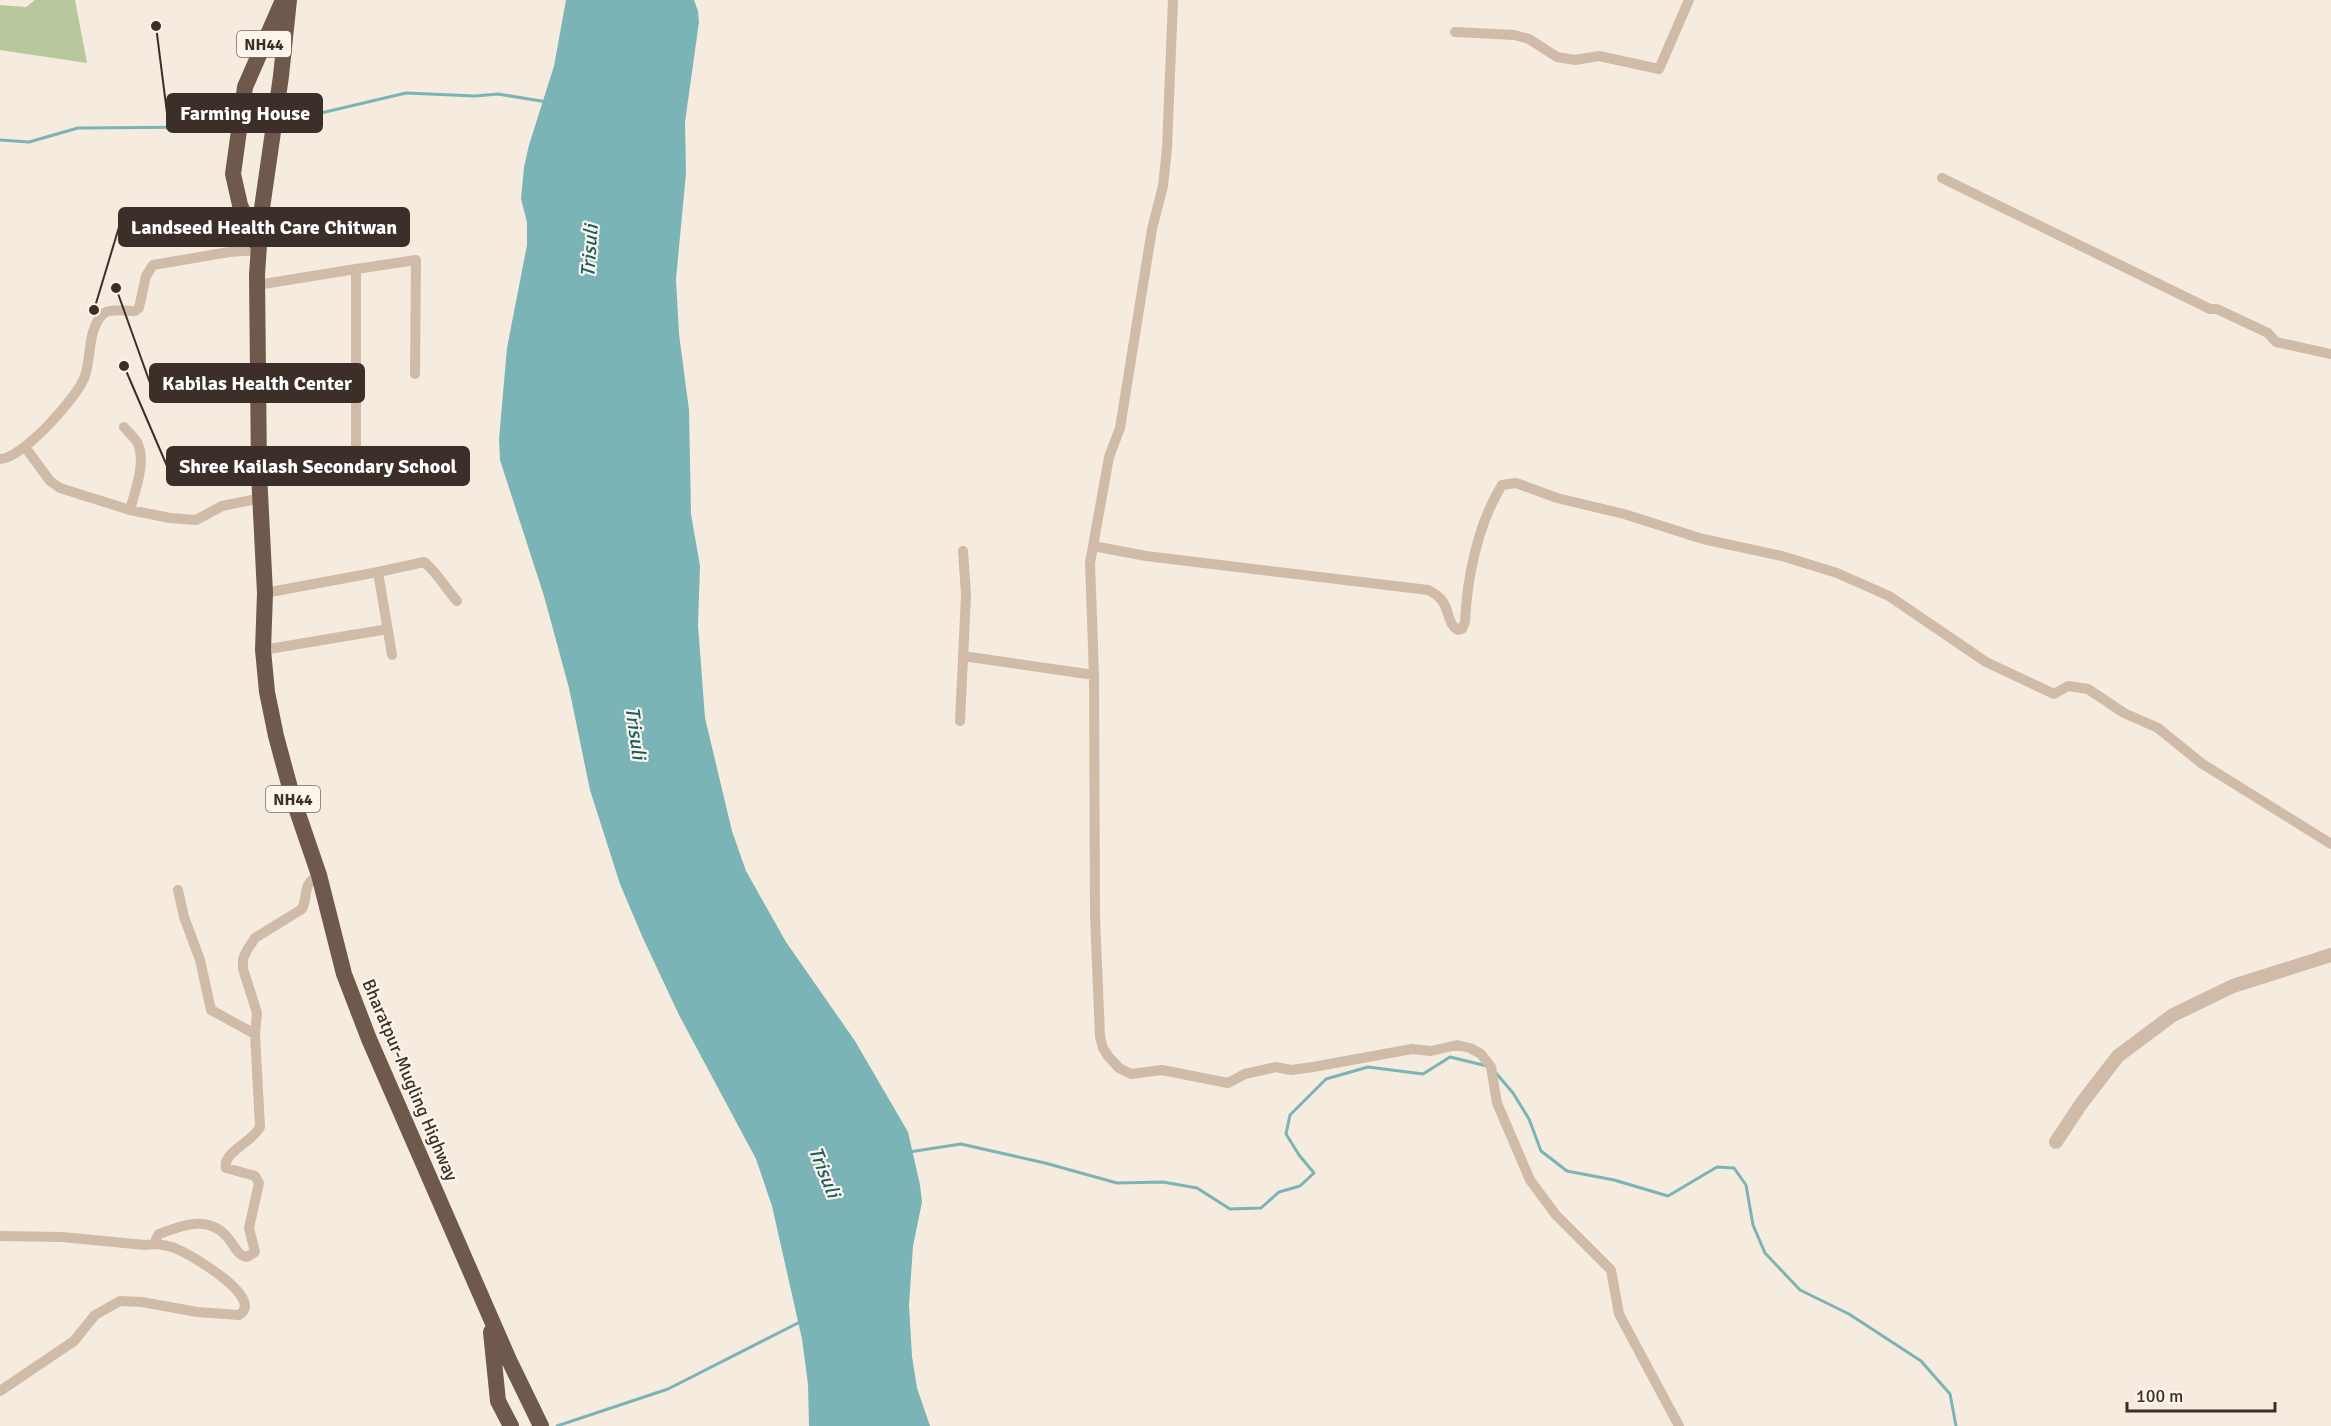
<svg xmlns="http://www.w3.org/2000/svg" width="2331" height="1426" font-family="Signika,sans-serif">
  <style>
    .green { fill: #b8c79c }
    .water { fill: #7ab4b7 }
    .lines { fill: none; stroke-linecap: round; stroke-linejoin: round }
    .stream { stroke: #7ab4b7; stroke-width: 3 }
    .minor { stroke: #d0bba8; stroke-width: 10 }
    .tertiary { stroke: #d0bba8; stroke-width: 14 }
    .trunk { stroke: #6f584c; stroke-width: 16 }
    .labels { text-anchor: middle; stroke-width: 4.5; stroke-linejoin: round; paint-order: stroke }
    .shield { fill: #fcf5ec; stroke: #766a64; stroke-width: 1.5 }
    .shield-label { font-size: 16px; font-weight: bold; fill: #3c2f29 }
    .street-label { font-size: 18px; fill: #3c2f29; stroke: #fcf5ec }
    .water-label { font-size: 20px; font-style: italic; fill: #195e63; stroke: #fcf5ec }
    .leader { fill: none; stroke: #3c2f29; stroke-width: 2 }
    .callout-dot { fill: #3c2f29; stroke: #fcf5ec; stroke-width: 2 }
    .callout { fill: #3c2f29; stroke: #3c2f29; stroke-width: 2 }
    .callout-label { font-size: 20px; text-anchor: middle; font-weight: bold; fill: #fff }
  </style>
  <rect width="100%" height="100%" fill="#f6ebdf"/>
  <path class="green" d="M35,0H75L87,63L0,50V5L26,7Z"/>
  <path class="water" d="M566,0H694L698,11L699,22L685,122L686,173L676,279L679,334L689,410L691,514L700,566L698,625L705,718L732,831L746,871L786,942L855,1041L908,1132L920,1185L922,1202L913,1246L909,1305L912,1356L917,1388L930,1426H809L808,1384L802,1339L772,1206L756,1159L679,1015L642,936L620,884L590,790L569,688L544,596L500,460L499,439L507,348L527,245V222L521,199L524,167L529,145L554,66Z"/>
  <g class="lines">
    <path class="stream" d="M281,118L304,117L406,93L475,96L498,94L547,102
      M245,121L269,119
      M0,140L29,142L78,128L208,127L236,122
      M1496,1073L1513,1093L1529,1119L1541,1151L1567,1171L1614,1180L1668,1196L1717,1167L1734,1168L1746,1185L1753,1225L1765,1253L1800,1290L1849,1314L1921,1361L1950,1394L1956,1426
      M909,1152L961,1144L1045,1163L1117,1183L1163,1182L1197,1188L1230,1209L1261,1208L1279,1192L1300,1186L1314,1173L1299,1155L1286,1134L1290,1115L1326,1079L1368,1067L1423,1074L1450,1057L1487,1066
      M557,1426L668,1389L800,1322"/>
    <path class="minor" d="M1173,0L1167,148L1163,186L1152,229L1120,428L1109,457L1090,563L1094,675L1095,917L1100,1037L1103,1048L1108,1056L1119,1068L1131,1074L1162,1070L1228,1083L1245,1074L1276,1067L1291,1070L1313,1067L1412,1049L1431,1051L1457,1045L1470,1048L1481,1054L1491,1067L1497,1103L1530,1180L1556,1215L1611,1270L1619,1314L1679,1426
      M1455,32L1514,35L1529,39L1557,57L1575,60L1599,56L1659,69L1689,0
      M1942,178L2210,309H2217L2268,333L2276,342L2331,354
      M257,285L356,269
      M124,427C128,432 134,437 137,442C147,461 135,491 130,510
      M25,447L50,481L60,488L130,510L170,518L196,520L222,506L261,498
      M0,459C22,459 78,397 85,376C91,358 88,328 103,314C110,308 126,311 135,311L139,308L146,276L153,265L229,252L260,250
      M259,473L352,460L356,455V269L416,260L415,374
      M1093,546L1146,556L1428,590C1454,602 1443,621 1458,630L1462,629L1465,622C1467,578 1478,523 1502,485L1516,483L1557,498L1624,514L1703,539L1782,556L1837,573L1889,596L1986,662L2054,694L2068,686L2088,689L2124,713L2158,728L2201,763L2331,844
      M378,572L424,562C438,573 445,588 457,601
      M265,593L378,572L392,655
      M263,650L388,629
      M963,656L1094,675
      M960,721L966,595L963,551
      M178,890L184,917L200,960L211,1010L255,1034
      M0,1236L62,1237L145,1245L156,1244
      M0,1391L74,1341L95,1315L120,1301L142,1302L197,1312L239,1315C266,1299 193,1256 179,1250C172,1246 164,1245 156,1244V1239L159,1234C185,1224 212,1214 231,1242C236,1249 239,1256 247,1257L255,1252L249,1228L259,1183L255,1176L226,1168C222,1152 253,1142 260,1127L255,1034L257,1013L243,969V959L247,950L255,938L302,909C309,894 301,885 319,875"/>
    <path class="tertiary" d="M2056,1142L2081,1104L2118,1056L2173,1015L2233,986L2331,955"/>
    <path class="trunk" d="M289,0L281,76L261,215L257,275L259,473L265,593L263,650L267,692L276,736L293,799L319,875L344,974L369,1039L509,1360L541,1426
      M257,244L240,205L233,174L245,87L283,0
      M491,1332L498,1401L511,1426"/>
  </g>
  <g class="labels">
    <g class="shield">
      <rect x="237" y="31" width="54" height="26" rx="4.5"/>
      <rect x="266" y="786" width="54" height="26" rx="4.5"/>
    </g>
    <g class="shield-label">
      <text x="264" y="50">NH44</text>
      <text x="293" y="805">NH44</text>
    </g>
    <g class="street-label">
      <text transform="translate(410 1080) rotate(67)" y="6">Bharatpur-Mugling Highway</text>
    </g>
    <g class="water-label">
      <text transform="translate(589 251) rotate(-86)" y="7">Trisuli</text>
      <text transform="translate(636 733) rotate(82)" y="7">Trisuli</text>
      <text transform="translate(825 1172) rotate(68)" y="7">Trisuli</text>
    </g>
  </g>
  <path class="leader" d="M156 26L167 113M94 310L119 227M116 288L150 383M124 366L167 466"/>
  <g class="callout-dot">
    <circle cx="156" cy="26" r="6"/>
    <circle cx="94" cy="310" r="6"/>
    <circle cx="116" cy="288" r="6"/>
    <circle cx="124" cy="366" r="6"/>
  </g>
  <g class="callout">
    <rect x="167" y="94" width="155" height="38" rx="6"/>
    <rect x="119" y="208" width="290" height="38" rx="6"/>
    <rect x="150" y="364" width="214" height="38" rx="6"/>
    <rect x="167" y="447" width="302" height="38" rx="6"/>
  </g>
  <g class="callout-label">
    <text x="245" y="120">Farming House</text>
    <text x="264" y="234">Landseed Health Care Chitwan</text>
    <text x="257" y="390">Kabilas Health Center</text>
    <text x="318" y="473">Shree Kailash Secondary School</text>
  </g>
  <path d="M2127 1402v9h148v-9" fill="none" stroke="#3c2f29" stroke-width="3"/>
  <text x="2136" y="1402" font-size="18" fill="#3c2f29" stroke="#fcf5ec" stroke-width="4.5" paint-order="stroke">100 m</text>
</svg>
